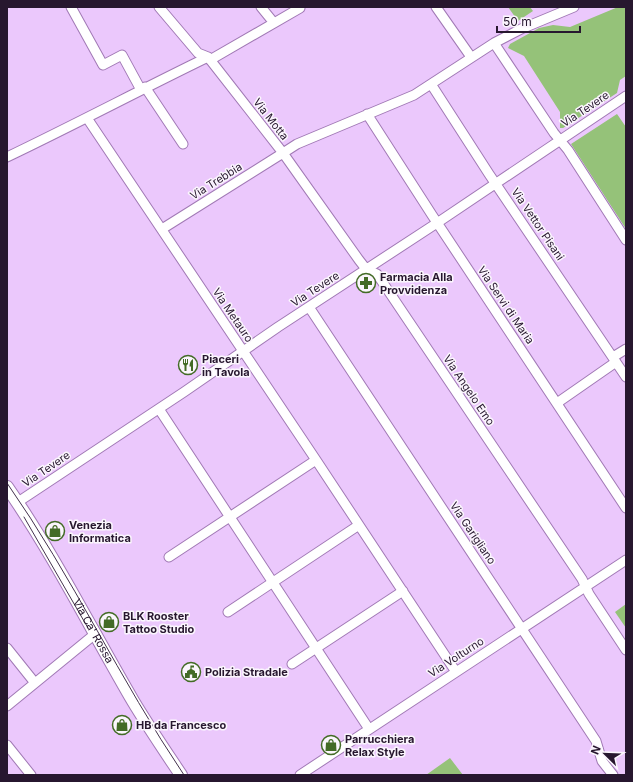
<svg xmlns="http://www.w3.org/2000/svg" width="633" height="782" font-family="Inter,sans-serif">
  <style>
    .green { fill: #95c279 }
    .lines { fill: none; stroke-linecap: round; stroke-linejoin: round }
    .minor-casing { stroke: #a179b5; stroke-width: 11 }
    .tertiary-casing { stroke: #a179b5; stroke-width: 14 }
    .minor { stroke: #fff; stroke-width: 9 }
    .tertiary { stroke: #fff; stroke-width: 12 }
    .tram { stroke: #44324e; stroke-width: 1 }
    .labels { text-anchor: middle; stroke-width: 3; stroke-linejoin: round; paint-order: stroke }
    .street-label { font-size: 11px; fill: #27172f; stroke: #fbf6fd }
    .poi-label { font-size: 11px; font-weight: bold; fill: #27172f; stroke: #fbf6fd; text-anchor: start }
  </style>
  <rect width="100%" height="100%" fill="#ebc8fc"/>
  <path class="green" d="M508,7H530L533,11L518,21Z
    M618,7H626V76L620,80L617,93L563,128H560V112L524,56L508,48L510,44L539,28L553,25L570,27Z
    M617,114L626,127V229L571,144Z
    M626,604V628L615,612Z
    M450,758L463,775H426Z"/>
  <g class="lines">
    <g class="minor-casing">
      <path id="minor" d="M71,7L103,65L122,55L141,90
        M159,7L198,53L208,57L283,153L297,144L414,95L494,43L521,29L574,7
        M261,7L274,23
        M436,7L471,57
        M494,43L554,133L568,150L626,240
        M210,60L300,8
        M431,84L489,174L626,377
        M145,87L183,144
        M367,114L432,215L626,508
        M87,118L316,460L456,672
        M7,157C74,125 140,90 208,57
        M162,229L283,153L359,260L366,269L377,274L582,579L589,594L626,650
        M309,307L596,741L602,761L613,775
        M613,357L626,349
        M557,403L616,362
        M159,409L369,729
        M18,502L184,392L278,327L437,223L626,96
        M169,557L316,460
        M228,612L359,525
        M7,648L35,683
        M292,664L403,591
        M7,706L95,634
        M7,745L31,775
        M300,775L626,560"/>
    </g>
    <g class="tertiary-casing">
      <g id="tertiary">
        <path id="s1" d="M7,487C54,555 91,629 133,701C148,726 165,751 181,775"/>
      </g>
    </g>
    <use href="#minor" class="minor"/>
    <use href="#tertiary" class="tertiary"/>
    <path class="tram" d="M7,483C72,576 120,680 184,775
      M24,517L88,628"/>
  </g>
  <defs>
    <g id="pharmacy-ring" transform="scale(1)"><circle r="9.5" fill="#fbf6fd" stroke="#436b26" stroke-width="1.5"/><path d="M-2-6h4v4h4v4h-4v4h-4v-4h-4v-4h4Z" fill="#436b26"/></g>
    <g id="restaurant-ring" transform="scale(1)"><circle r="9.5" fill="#fbf6fd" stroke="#436b26" stroke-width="1.5"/><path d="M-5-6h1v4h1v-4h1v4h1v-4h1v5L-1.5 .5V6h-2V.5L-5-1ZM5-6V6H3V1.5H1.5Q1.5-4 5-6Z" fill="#436b26"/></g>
    <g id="shop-ring" transform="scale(1)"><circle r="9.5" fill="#fbf6fd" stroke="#436b26" stroke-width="1.5"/><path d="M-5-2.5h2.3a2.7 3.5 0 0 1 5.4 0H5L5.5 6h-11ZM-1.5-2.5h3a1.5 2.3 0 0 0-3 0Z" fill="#436b26"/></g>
    <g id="civic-ring" transform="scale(1)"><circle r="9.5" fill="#fbf6fd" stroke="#436b26" stroke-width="1.5"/><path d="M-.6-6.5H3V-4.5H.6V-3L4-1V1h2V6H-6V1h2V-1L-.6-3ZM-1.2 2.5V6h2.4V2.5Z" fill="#436b26"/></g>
  </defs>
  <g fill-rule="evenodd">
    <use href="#pharmacy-ring" x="366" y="283"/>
    <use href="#restaurant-ring" x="188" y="365"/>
    <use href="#shop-ring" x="55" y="531"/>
    <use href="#shop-ring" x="109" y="622"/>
    <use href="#civic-ring" x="191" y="672"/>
    <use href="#shop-ring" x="122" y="725"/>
    <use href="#shop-ring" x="331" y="745"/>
  </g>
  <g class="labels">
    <g class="street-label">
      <text transform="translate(585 109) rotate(-34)" y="4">Via Tevere</text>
      <text transform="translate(271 119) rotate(52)" y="4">Via Motta</text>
      <text transform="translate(216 181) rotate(-32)" y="4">Via Trebbia</text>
      <text transform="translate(538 224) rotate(56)" y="4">Via Vettor Pisani</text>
      <text transform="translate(315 289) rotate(-33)" y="4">Via Tevere</text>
      <text transform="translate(506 305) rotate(56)" y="4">Via Servi di Maria</text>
      <text transform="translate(233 315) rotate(56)" y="4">Via Metauro</text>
      <text transform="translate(469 390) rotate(56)" y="4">Via Angelo Emo</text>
      <text transform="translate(46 469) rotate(-34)" y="4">Via Tevere</text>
      <text transform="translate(473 533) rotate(56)" y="4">Via Garigliano</text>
      <text dy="4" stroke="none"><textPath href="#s1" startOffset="168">Via Ca' Rossa</textPath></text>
      <text transform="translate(456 657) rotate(-33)" y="4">Via Volturno</text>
    </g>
    <g class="poi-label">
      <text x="380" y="281">Farmacia Alla<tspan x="380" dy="13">Provvidenza</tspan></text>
      <text x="202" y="363">Piaceri<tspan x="202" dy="13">in Tavola</tspan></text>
      <text x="69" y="529">Venezia<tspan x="69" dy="13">Informatica</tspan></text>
      <text x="123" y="620">BLK Rooster<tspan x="123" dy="13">Tattoo Studio</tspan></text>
      <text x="205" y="676">Polizia Stradale</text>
      <text x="136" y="729">HB da Francesco</text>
      <text x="345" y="743">Parrucchiera<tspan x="345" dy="13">Relax Style</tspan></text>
    </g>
  </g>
  <rect width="633" height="782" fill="none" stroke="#27172f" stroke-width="16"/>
  <g transform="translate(605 754) rotate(293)" stroke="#fbf6fd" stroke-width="3" paint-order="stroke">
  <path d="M0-3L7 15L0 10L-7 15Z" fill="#27172f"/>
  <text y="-6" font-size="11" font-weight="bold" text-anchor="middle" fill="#27172f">N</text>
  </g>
  <path d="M497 26v6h83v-6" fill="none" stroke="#27172f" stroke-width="2"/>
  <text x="503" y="26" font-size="12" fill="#27172f" stroke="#fbf6fd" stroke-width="3" paint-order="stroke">50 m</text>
</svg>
